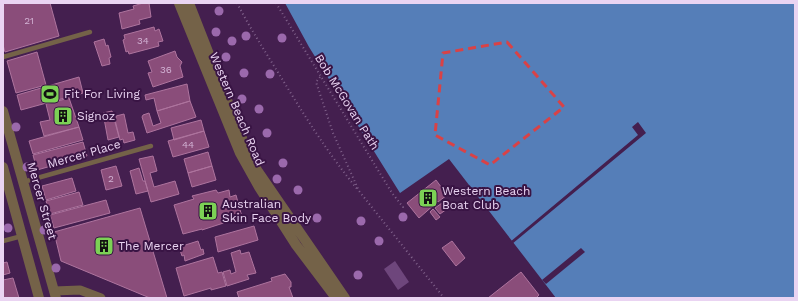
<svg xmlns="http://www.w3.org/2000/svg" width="798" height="301" font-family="'Work Sans',sans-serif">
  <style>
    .green { fill: #6e467c }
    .water { fill: #557eb8 }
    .pier { fill: #441f4f }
    .building { fill: #8a4d7a; stroke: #ae749e }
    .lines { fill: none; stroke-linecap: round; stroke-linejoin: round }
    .path { stroke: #81628b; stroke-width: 2; stroke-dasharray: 1 3; stroke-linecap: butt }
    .service { stroke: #746248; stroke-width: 4.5 }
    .minor { stroke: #746248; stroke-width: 9 }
    .tertiary { stroke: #746248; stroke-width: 10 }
    .tree { fill: #9b69ac }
    .marked { fill: none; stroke: #d94246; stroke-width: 3; stroke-dasharray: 8 5; stroke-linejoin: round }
    .labels { text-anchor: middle; stroke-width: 4; stroke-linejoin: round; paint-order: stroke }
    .number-label { font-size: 10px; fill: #d2b2d4 }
    .poi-label { font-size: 12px; fill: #ead4f2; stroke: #391444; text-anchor: start }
    .street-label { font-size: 12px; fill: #ead4f2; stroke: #391444 }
  </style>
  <rect width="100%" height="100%" fill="#441f4f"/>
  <path class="green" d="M395,261L409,282L398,290L384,269Z"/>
  <path class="water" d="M285,3H795V298H556L449,159L400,193L309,47Z"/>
  <path class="pier" d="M638,122L646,133L512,244L510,242L638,135L632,127Z
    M581,248L585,252L546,284L542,280Z"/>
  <path class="building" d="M3,3H50L59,36L5,52L3,45Z
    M143,3H149L151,17L139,20L140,24L122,29L119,13L134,9L133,6Z
    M154,27L155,31L159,29L163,41L158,42L159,46L129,54L128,51L126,52L123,40L125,39L124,35Z
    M104,39L106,46L108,45L111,57L109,58L110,64L102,66L94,42Z
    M175,51L177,57L182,62L180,66L183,77L153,87L148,73L152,72L148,61Z
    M37,52L46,85L16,93L7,61Z
    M79,77L83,93L21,110L17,95Z
    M187,84L190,101L157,111L154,98L146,100L145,95Z
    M69,98L79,127L44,136L40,122L50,120L46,104Z
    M190,101L196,117L147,133L142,117L143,115L149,113L153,126L161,123L157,111Z
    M112,111L119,137L108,140L103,113Z
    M124,114L128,133L133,132L135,140L124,143L123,139L120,140L115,120L116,119V116Z
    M201,120L204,131L174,140L171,128Z
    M79,127L83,140L33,154L29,141Z
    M204,131L209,147L173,157L168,141Z
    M83,142L87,156L37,170L33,155Z
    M208,152L212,166L188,173L184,159Z
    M153,156L157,171L150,173L154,187L175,181L179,194L151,202L139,159Z
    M116,166L122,186L106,190L101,170Z
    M212,166L216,180L192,187L188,173Z
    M139,168L143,181H145L148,191L136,194L130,171Z
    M72,178L76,191L46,200L42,186Z
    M436,180L447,195L438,202L436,200L433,202L435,204L419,218L407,203Z
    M216,190L218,193L229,190L230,197L236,195L242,217L202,230V229L183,234L174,205L194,199L192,196Z
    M79,192L83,205L50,214L46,201Z
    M106,200L110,213L54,228L50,215Z
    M442,203L447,209L440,214L435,208Z
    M140,208L167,298H150L61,261L54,232Z
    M433,209L440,217L436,220L430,212Z
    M254,226L258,240L218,252L215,237Z
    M198,241L201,250L203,249L204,254L185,261L184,255L182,256L179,247Z
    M452,241L465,258L456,266L442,248Z
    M240,250L241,254L249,252L256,273L247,275L249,279L227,286L223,272L230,270L231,274L236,272L231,253Z
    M213,257L218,273L222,272L226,286L211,290V288L184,296L176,268Z
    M7,262L10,273L3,275V263Z
    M521,272L539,295L536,298H488Z
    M285,274L291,282V287H289L293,298H239L237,292L272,281L271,278Z
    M13,278L19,298H3V280Z"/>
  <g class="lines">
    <path class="path" d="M237,3C252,32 270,59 287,87C309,123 331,157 358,190
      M276,3L392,193L403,207L405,206
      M320,77L316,82L333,133L359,191L444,298"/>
    <path class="service" d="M3,57L90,32
      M23,182L151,146
      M3,241L22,236"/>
    <path class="minor" d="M54,291L80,290L101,298"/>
    <path class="tertiary" d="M179,3L240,153L259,187L296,245L336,298
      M189,3L247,151L257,170L345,298
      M3,111L56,298
      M3,167L39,298"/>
  </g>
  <g class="tree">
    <circle cx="219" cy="11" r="4.5"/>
    <circle cx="216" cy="32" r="4.5"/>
    <circle cx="246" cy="36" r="4.5"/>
    <circle cx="282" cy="38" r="4.5"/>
    <circle cx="232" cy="41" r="4.5"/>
    <circle cx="226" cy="57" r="4.5"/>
    <circle cx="244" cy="73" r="4.5"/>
    <circle cx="270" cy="74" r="4.5"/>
    <circle cx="242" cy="99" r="4.5"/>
    <circle cx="259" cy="109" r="4.5"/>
    <circle cx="16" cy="127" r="4.5"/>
    <circle cx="267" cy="133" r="4.5"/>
    <circle cx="283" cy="163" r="4.5"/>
    <circle cx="27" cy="167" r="4.5"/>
    <circle cx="277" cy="179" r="4.5"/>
    <circle cx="298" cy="190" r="4.5"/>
    <circle cx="403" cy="217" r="4.5"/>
    <circle cx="317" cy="218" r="4.5"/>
    <circle cx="361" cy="221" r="4.5"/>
    <circle cx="8" cy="228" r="4.5"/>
    <circle cx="44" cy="230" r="4.5"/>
    <circle cx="379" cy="241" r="4.5"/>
    <circle cx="56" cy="268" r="4.5"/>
    <circle cx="358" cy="275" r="4.5"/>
  </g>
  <path class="marked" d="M507,42L564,107L490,165L435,135L443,53Z"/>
  <defs>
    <g id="stadium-square" transform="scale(1)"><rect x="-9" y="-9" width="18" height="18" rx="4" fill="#7cd155" stroke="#391444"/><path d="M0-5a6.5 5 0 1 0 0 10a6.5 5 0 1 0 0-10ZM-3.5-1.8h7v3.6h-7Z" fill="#111"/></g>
    <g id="building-square" transform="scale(1)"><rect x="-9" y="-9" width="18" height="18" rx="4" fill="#7cd155" stroke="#391444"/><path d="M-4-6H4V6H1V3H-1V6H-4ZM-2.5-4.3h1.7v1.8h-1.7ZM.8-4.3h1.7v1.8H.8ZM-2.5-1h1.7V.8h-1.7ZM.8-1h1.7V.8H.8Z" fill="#111"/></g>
  </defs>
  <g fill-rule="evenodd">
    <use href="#stadium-square" x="50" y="94"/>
    <use href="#building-square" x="63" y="116"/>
    <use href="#building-square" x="428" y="198"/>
    <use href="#building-square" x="208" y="211"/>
    <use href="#building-square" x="104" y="246"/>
  </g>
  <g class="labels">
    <g class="number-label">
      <text x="29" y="24">21</text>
      <text x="143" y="44">34</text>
      <text x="166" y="73">36</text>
      <text x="188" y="148">44</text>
      <text x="111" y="182">2</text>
    </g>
    <g class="poi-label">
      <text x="64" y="98">Fit For Living</text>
      <text x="77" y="120">Signoz</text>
      <text x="442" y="195">Western Beach<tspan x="442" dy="14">Boat Club</tspan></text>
      <text x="222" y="208">Australian<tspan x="222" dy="14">Skin Face Body</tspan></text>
      <text x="118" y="250">The Mercer</text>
    </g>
    <g class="street-label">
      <text transform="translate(347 102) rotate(58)" y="4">Bob McGovan Path</text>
      <text transform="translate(237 109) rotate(67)" y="4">Western Beach Road</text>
      <text transform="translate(84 154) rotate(-16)" y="4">Mercer Place</text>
      <text transform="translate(42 201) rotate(74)" y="4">Mercer Street</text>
    </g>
  </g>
  <rect width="798" height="301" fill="none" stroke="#ead4f2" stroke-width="8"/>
</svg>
